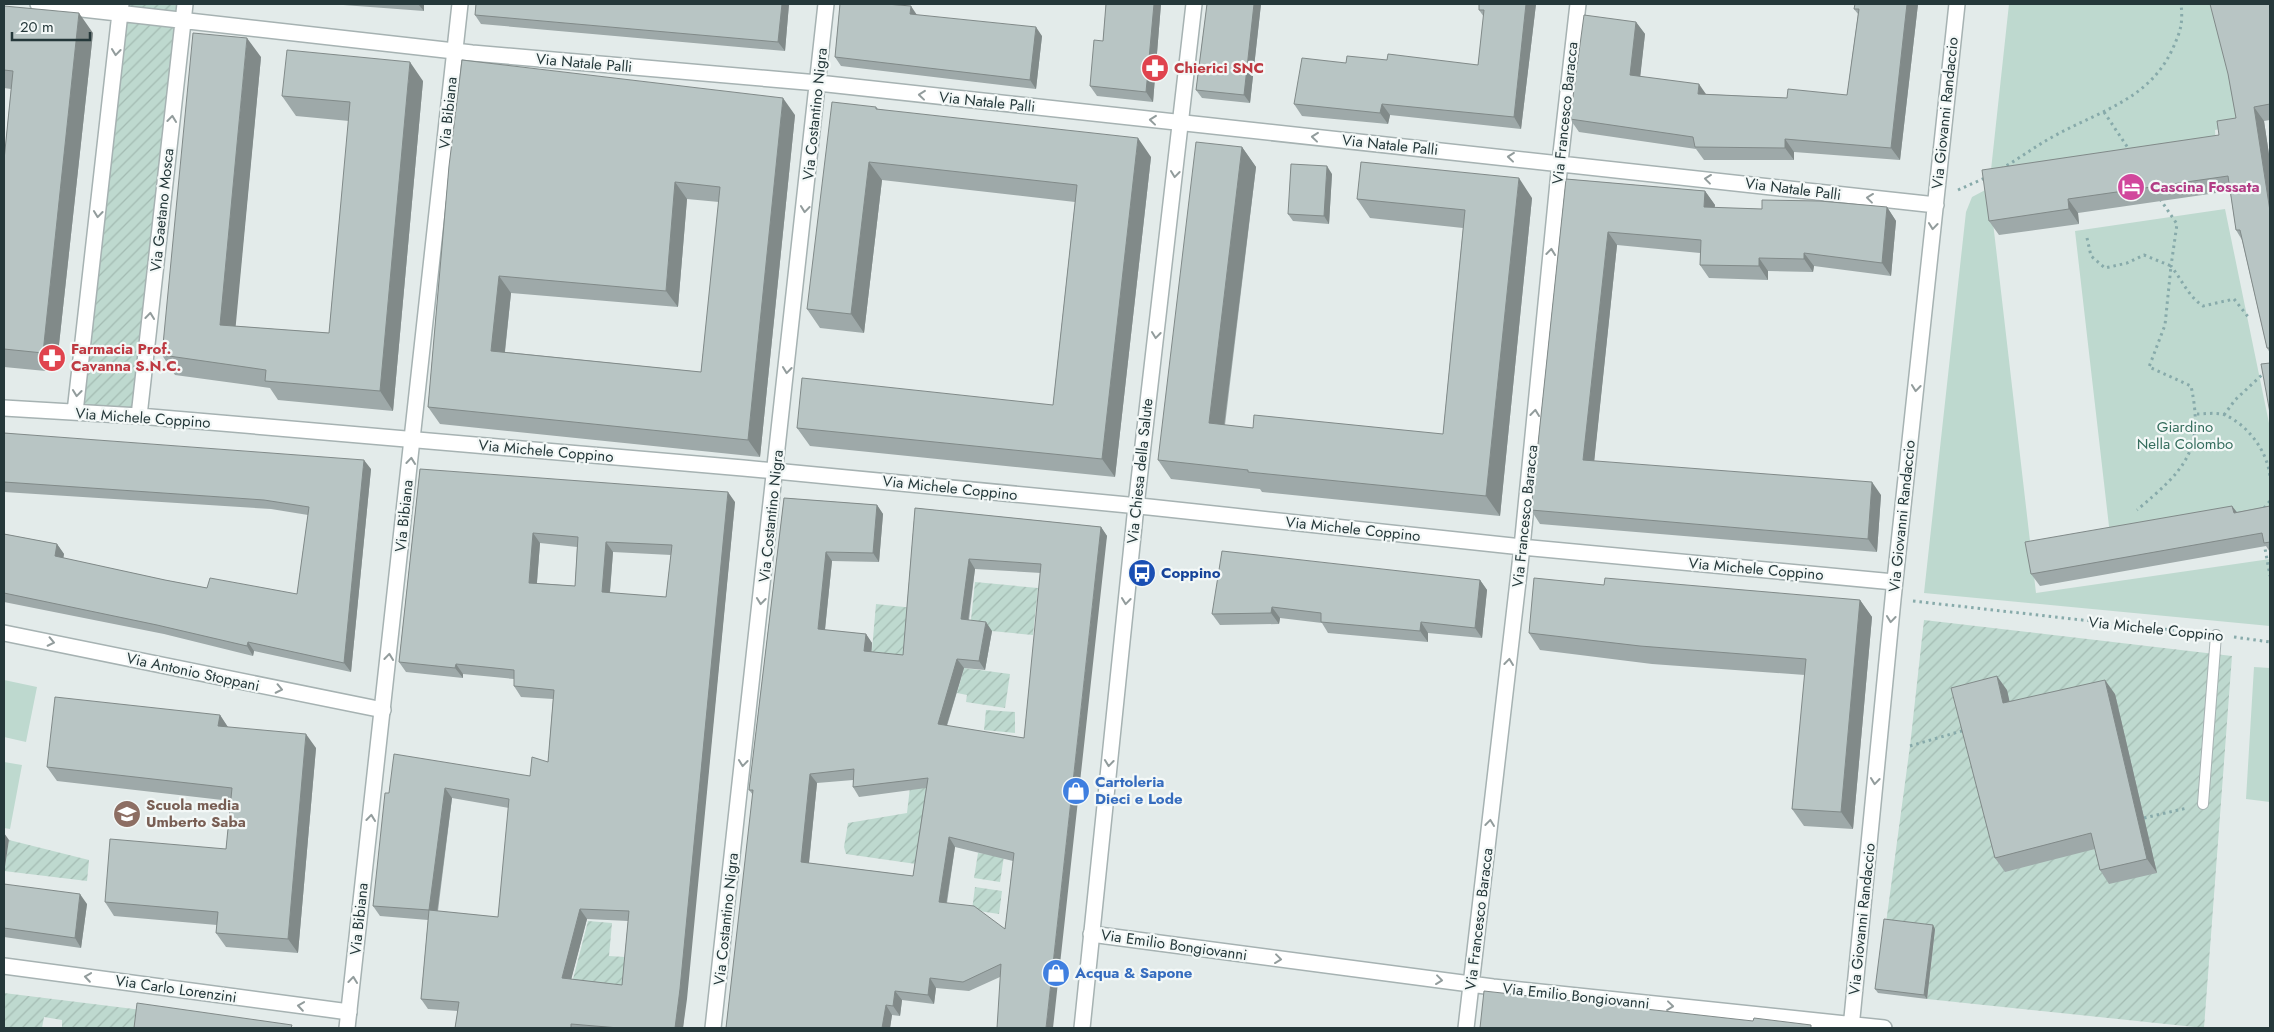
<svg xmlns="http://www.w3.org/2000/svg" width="2274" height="1032" font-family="Jost,sans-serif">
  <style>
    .green { fill: #bed9cf }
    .garden { fill: url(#garden-furrows) }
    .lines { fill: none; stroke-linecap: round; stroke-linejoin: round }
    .service-casing { stroke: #a6b2b2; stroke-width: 12 }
    .minor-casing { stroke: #a6b2b2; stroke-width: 18 }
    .tertiary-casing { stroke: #a6b2b2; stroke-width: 18 }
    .path { stroke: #87aaaa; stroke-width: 3; stroke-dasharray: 2.5 4; stroke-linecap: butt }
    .service { stroke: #fff; stroke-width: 10 }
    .minor { stroke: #fff; stroke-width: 15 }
    .tertiary { stroke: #fff; stroke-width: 15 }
    .wall { fill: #9ea9a9; fill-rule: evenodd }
    .shaded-wall { fill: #818a89 }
    .building { fill: #b8c5c4; stroke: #818a89; fill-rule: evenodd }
    .oneway { stroke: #929c9c }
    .labels { text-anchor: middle; stroke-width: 4.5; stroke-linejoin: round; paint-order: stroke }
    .street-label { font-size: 15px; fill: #25383a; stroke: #f3f8f7 }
    .health-label { font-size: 15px; font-weight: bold; fill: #be3a42; stroke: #f3f8f7; text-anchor: start }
    .hotel-label { font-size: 15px; font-weight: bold; fill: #b23c85; stroke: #f3f8f7; text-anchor: start }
    .park-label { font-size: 15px; fill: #346c5c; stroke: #f3f8f7 }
    .transit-label { font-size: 15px; font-weight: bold; fill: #164399; stroke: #f3f8f7; text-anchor: start }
    .shop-label { font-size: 15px; font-weight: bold; fill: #366cbe; stroke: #f3f8f7; text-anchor: start }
    .education-label { font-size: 15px; font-weight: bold; fill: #785e54; stroke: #f3f8f7; text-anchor: start }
  </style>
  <defs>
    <pattern id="garden-furrows" width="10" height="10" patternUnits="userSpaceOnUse" patternTransform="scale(1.25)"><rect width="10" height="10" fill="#bed9cf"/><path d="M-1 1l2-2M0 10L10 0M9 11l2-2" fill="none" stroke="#a3bbb2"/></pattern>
  </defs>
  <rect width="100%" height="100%" fill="#e3ebea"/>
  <path class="green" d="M2009,4H2216L2245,124L2215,130L2216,145L1990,179Z
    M1989,188L2036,593L2270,559V626L1924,593L1966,212L1972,197Z
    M2225,209L2270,428V507L2110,535L2075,231Z
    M2254,667L2270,668V802L2246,799Z
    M4,680L37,687L26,742L4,737Z
    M4,762L22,765L10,829L4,828Z"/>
  <path class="garden" d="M121,4H185L139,416L75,412Z
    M975,582L1038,588L1033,635L970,629Z
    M876,604L914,608L910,664L871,661Z
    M1924,620L2232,656L2204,1028L1927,999L1935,929L1886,923L1910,746Z
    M964,668L1010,674L1005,708L966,702L967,695L957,693Z
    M986,710L1015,712V733L984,730Z
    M938,765L923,865L846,854L844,847L848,823L907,813L912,770Z
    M9,840L89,860L87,881L4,871Z
    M978,853L1004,856L1000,882L974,878Z
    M975,887L1002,891L999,914L972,910Z
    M588,921L612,923L609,956L625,957L621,992L571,987Z
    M4,993L142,1010L140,1028H62V1020L44,1017L42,1028H4Z"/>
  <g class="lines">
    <g class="service-casing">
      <path id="service" d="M2203,804L2216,635"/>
    </g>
    <g class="minor-casing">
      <path id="minor" d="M38,4L472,53L818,83L1936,205
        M4,408L139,416L743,468L1149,507L1522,547L1894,582
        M75,412L121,4
        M139,416L185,4
        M4,633L383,710
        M1091,934L1493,987L1884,1028
        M4,966L349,1012
        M713,1028L826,4
        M1466,1028L1522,547L1560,162L1578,4
        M1851,1028L1893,599L1957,4"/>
    </g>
    <g class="tertiary-casing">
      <path id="tertiary" d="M347,1028L460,4
        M1082,1028L1136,506L1194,4"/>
    </g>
    <path class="path" d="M2104,112L2130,151
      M2001,169C2020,158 2037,145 2056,135C2102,110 2150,99 2173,48C2181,30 2183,23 2181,4
      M1958,190L1987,177
      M2160,199L2177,224L2171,266C2182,280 2188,296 2203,306L2234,299L2249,318
      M2087,238L2091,256L2105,268L2127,263L2144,255L2171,266L2165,325L2149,367L2191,386C2205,451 2184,470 2137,510
      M2197,414C2205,414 2217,412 2225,415C2248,425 2268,452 2270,477
      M2224,415L2235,400L2265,372
      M2264,508L2270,501
      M2264,543L2270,576
      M1913,601L2198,633
      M2234,637L2270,642
      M1910,746L1965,730
      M2144,818L2187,808"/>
    <use href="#service" class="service"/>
    <use href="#minor" class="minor"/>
    <use href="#tertiary" class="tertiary"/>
  </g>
  <path class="wall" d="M330,4H424V11Z
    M476,4H789L785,51L481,24L475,15Z
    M840,4H893V5L917,15L1042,36L1036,89L841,66L835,57Z
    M1106,4H1161L1153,102L1097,96L1090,86L1103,41Z
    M1207,4H1261L1250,103L1202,98L1196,90Z
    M1536,4L1521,129L1390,115L1388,124L1302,116L1294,104L1346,63L1478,65L1484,17L1479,10Z
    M1918,4L1900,160L1794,152V160H1704L1696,149L1579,132L1570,119L1636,22L1645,34L1640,76L1706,94L1787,98L1847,95L1858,14L1854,9Z
    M2270,4V120L2264,121L2270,161V353L2267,348L2242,240L2236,230L2230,191L2078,213L2079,224L1999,235L1989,221L2219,135L2236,118L2228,74Z
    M4,6L93,33L56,372L4,367V160L11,89L4,88Z
    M261,57L235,326L329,333L349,121L296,116L282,96L423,81L393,411L278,400L270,388L175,375L162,355Z
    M876,107L878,109L1151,157L1115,477L810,446L797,428L1053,405L1075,202L882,180L864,333L820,328L807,309Z
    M795,115L760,457L440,424L428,407L449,166ZM687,199L719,202L701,372L505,352L511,293L678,307Z
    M1242,147L1256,167L1225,425L1253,428L1443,434L1463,228L1370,218L1357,199L1532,198L1500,516L1262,492L1260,489L1171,479L1158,460Z
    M1332,174L1329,224L1293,221L1288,214Z
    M1566,179L1705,191L1715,205L1714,208L1762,209L1887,207L1896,221L1891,276L1814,266L1813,272L1768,271V280L1709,278L1700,265V253L1617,245L1594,461L1881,495L1877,552L1540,524L1531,510Z
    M4,433L371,469L351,672L254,651L253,656L164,634L4,602V534L57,544L64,554L63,558L165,580L207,588L297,594L308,515L271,509L4,492Z
    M420,469L735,502L683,1028H455L458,1011L428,1009L421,999L428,920L380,916L373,906L389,793L530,776L548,762L553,699L521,697L514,686V679L463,674V678L406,672L399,662ZM540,543L577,547L575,586L537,583ZM613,552L671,555L666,597L610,593ZM452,798L509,808L498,917L438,911ZM587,919L628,921L622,985L571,979Z
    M784,498L877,505L883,514L879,562L832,561L825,630L866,634L872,643L871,652L903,655L915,508L1101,527L1107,536L1000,977L969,991L936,988L934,1004L902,1000L900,1016L892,1015L890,1028H726L753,795L749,790ZM975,569L1041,573L1024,738L947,726L964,668L985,670L992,631L969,620ZM853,780V787L859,797L926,788L913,876L809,863L817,783ZM955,847L1013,861L1005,929L947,903Z
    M2232,506L2237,512L2270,506V552L2266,546L2040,586L2031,574Z
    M1480,580L1487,590L1482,638L1428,633V642L1328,633L1322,623L1280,618L1279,624L1220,625L1212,614Z
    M1604,585L1860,600L1872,617L1853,829L1804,826L1792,809L1805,675L1652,664L1540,650L1529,633Z
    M2007,690L2009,701L2115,694L2157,873L2109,884L2100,870L2095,849L2005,872L1995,858Z
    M220,715L228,727L316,748L298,953L226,947L216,933L217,925L114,916L105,902L226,849L231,801L57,781L47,767Z
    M4,884L87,904L81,948L4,937Z
    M1935,929L1927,999L1878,993L1875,989Z"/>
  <path class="shaded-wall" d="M418,4H424V11Z
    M782,4H789L785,51L778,42Z
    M1154,4H1161L1153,102L1146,92Z
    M1254,4H1261L1250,103L1244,95Z
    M1526,4H1536L1521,129L1514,117Z
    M1907,4H1918L1900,160L1891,148Z
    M911,6L917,15L910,14Z
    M79,13L93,33L56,372L43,353Z
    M1636,22L1645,34L1639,88L1630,75Z
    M1036,27L1042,36L1036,89L1030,80Z
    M247,38L261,57L234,344L220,325Z
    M410,62L423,81L393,411L380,391Z
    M1699,84L1708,97L1698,94Z
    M783,98L795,115L760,457L748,440Z
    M1382,104L1390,115L1388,124L1380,113Z
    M2254,107L2264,121L2270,161V211Z
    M1138,138L1151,157L1115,477L1102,459Z
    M1785,139L1794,152V160L1785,148Z
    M1242,147L1256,167L1222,442L1209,423Z
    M869,162L882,180L864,333L851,314Z
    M1327,166L1332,174L1329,224L1324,216Z
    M1519,178L1532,198L1500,516L1486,496Z
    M675,182L687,199L678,307L666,291Z
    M1705,191L1715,205L1713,221L1704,207Z
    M2068,199L2078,213L2079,224L2069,209Z
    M1887,207L1896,221L1891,276L1882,263Z
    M1608,232L1617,245L1593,473L1583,460Z
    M1804,253L1814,266L1813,272L1804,259Z
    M1759,258L1768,271V280L1759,266Z
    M499,276L511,293L503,368L491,351Z
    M364,460L371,469L351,672L344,663Z
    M1872,482L1881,495L1877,552L1868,539Z
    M728,492L735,502L687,999L683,1028H675Z
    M877,505L883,514L879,562L873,553Z
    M2232,506L2241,518L2234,513Z
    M1101,527L1107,536L1053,1028H1046Z
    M533,533L540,543L536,593L529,583Z
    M606,542L613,552L609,602L602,592Z
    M57,544L64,554L62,566L55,556Z
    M826,552L832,561L824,638L818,629Z
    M969,559L975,569L967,628L961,619Z
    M1480,580L1487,590L1482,638L1475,628Z
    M1860,600L1872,617L1853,829L1841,812Z
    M1272,607L1280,618L1279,624L1271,613Z
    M986,622L992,631L985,670L979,661Z
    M1421,622L1428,633V642L1420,631Z
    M866,634L872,643L871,661L864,651Z
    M248,642L254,651L253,656L247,646Z
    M957,659L964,668L944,734L938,724Z
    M456,664L463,674V678L455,668Z
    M1997,676L2007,690L2013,717L2003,703Z
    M2105,680L2115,694L2157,873L2147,859Z
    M220,715L229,729L218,726Z
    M306,734L316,748L298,953L288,939Z
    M810,774L817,783L808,871L801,862Z
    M445,788L452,798L436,920L429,910Z
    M4,833L9,840L4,873Z
    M949,837L955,847L945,911L939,902Z
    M80,894L87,904L81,948L75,938Z
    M580,909L587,919L569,988L562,978Z
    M1933,925L1935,929L1927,999L1924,995Z
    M930,978L936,988L934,1004L928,995Z
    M895,991L902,1000L900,1016L893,1006Z
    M886,1005L892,1015L890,1028H882Z"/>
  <path class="building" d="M476,4H782L778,42L475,15Z
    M840,4H886L911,6L910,14L1036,27L1030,80L835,57Z
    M1106,4H1154L1146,92L1090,86L1094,40L1103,41Z
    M1207,4H1254L1244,95L1196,90Z
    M1479,4H1526L1514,117L1382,104L1380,113L1294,104L1302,58L1346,63L1347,56L1387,60L1388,54L1478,65L1484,10H1479Z
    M1855,4H1907L1891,148L1785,139V148L1695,147L1693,137L1570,119L1584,15L1636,22L1630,75L1699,84L1698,94L1787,98L1788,89L1847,95L1859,9H1854Z
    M2210,4H2270V104L2254,107L2270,211V348H2267L2240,230H2236L2228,176L2068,199L2069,209L1989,221L1982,170L2219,135L2217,121L2236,118L2228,74Z
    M4,6L79,13L43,353L4,349V160L13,71L4,70Z
    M193,33L247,38L220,325L329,333L350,102L282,96L287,50L410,62L380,391L265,381L266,370L162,355Z
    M462,60L783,98L748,440L428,407L449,166ZM675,182L720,187L701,372L491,351L499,276L666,291Z
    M832,102L876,107V109L1138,138L1102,459L797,428L802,378L1053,405L1077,185L869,162L851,314L807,309Z
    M1196,142L1242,147L1209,423L1253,428L1254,415L1443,434L1465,210L1357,199L1361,162L1519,178L1486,496L1248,472V470L1158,460Z
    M1291,164L1327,166L1324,216L1288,214Z
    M1566,179L1705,191L1704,207L1762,209V200L1820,201L1887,207L1882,263L1804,253V259L1759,258V266L1700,265L1701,240L1608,232L1583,460L1872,482L1868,539L1531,510Z
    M2270,363V413L2261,364Z
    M4,433L364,460L344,663L248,642L247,646L157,625L4,593V534L57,544L55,556L165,580L207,588L210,578L297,594L309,507L264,500L4,482Z
    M420,469L728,492L680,989L675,1028H619L571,1024V1028H455L459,1002L421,999L429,910L373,906L385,793H389L394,754L530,776L532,757L548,762L554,690L514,686V670L456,664L455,668L399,662ZM533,533L578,537L575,586L529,583ZM606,542L672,545L666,597L602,592ZM445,788L509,799L498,917L429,910ZM580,909L629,911L622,985L562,978Z
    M784,498L877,505L873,553L826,552L818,629L866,634L864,651L903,655L915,508L1101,527L1046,1028H997L1001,964L963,982L930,978L928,995L895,991L893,1006L886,1005L882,1028H726L753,790H749ZM969,559L1041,564L1024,738L938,724L957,659L979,661L986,622L961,619ZM854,769L853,787L928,778L913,876L801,862L810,774ZM949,837L1014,853L1005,929L974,906L939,902Z
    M2232,506L2234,513L2270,506V542L2264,543L2262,533L2031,574L2025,542Z
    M1222,551L1480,580L1475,628L1421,622L1420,631L1321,622V613L1272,607L1271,613L1212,614Z
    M1534,578L1604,585L1605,578L1860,600L1841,812L1792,809L1806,659L1640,646L1529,633Z
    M1997,676L2003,703L2105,680L2147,859L2100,870L2091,833L1995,858L1951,688Z
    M55,697L220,715L218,726L306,734L288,939L216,933L218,912L105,902L110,839L226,849L232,788L47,767Z
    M4,884L80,894L75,938L4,928Z
    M1884,919L1933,925L1924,995L1875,989Z
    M1484,991L1753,1021L1754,1018L1811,1025V1028H1480Z
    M137,1003L292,1025L291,1028H134Z"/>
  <defs><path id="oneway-chevron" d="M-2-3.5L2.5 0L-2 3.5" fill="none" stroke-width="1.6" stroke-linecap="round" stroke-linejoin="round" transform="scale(1.25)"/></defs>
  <g class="oneway">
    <use href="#oneway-chevron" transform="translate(116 52) rotate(96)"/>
    <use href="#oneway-chevron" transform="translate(922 95) rotate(-174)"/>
    <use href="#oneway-chevron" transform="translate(172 119) rotate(-84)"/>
    <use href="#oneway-chevron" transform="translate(1153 120) rotate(-174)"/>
    <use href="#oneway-chevron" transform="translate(1315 137) rotate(-174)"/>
    <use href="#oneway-chevron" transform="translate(1511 157) rotate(-174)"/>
    <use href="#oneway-chevron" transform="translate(1175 174) rotate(97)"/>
    <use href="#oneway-chevron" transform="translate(1708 179) rotate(-173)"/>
    <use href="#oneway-chevron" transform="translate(1870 198) rotate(-173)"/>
    <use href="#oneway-chevron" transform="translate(805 209) rotate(96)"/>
    <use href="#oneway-chevron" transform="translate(98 214) rotate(96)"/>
    <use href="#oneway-chevron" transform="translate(1933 226) rotate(96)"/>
    <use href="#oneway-chevron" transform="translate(1551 252) rotate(-84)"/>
    <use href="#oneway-chevron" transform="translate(150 316) rotate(-84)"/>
    <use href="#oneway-chevron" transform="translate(1156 335) rotate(97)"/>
    <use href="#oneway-chevron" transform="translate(787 370) rotate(96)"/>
    <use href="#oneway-chevron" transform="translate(1916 388) rotate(96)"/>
    <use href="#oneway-chevron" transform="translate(77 393) rotate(96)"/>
    <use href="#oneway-chevron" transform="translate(1535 413) rotate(-84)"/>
    <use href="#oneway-chevron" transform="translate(411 461) rotate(-84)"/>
    <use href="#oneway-chevron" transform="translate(761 601) rotate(96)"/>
    <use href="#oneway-chevron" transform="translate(1126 601) rotate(96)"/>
    <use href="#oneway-chevron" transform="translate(1891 619) rotate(96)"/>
    <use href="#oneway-chevron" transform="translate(51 642) rotate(12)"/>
    <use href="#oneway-chevron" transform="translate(389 657) rotate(-84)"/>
    <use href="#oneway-chevron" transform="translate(1509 662) rotate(-83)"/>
    <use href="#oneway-chevron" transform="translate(279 689) rotate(12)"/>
    <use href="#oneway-chevron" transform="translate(743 763) rotate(96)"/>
    <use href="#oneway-chevron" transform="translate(1109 763) rotate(96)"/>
    <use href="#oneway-chevron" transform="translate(1875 781) rotate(96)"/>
    <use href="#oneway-chevron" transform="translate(371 818) rotate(-84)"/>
    <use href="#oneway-chevron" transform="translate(1490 823) rotate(-83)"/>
    <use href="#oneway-chevron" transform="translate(1278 959) rotate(7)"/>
    <use href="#oneway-chevron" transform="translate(88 977) rotate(-172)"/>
    <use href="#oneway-chevron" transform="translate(353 980) rotate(-84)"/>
    <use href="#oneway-chevron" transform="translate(1439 980) rotate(7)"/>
    <use href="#oneway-chevron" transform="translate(301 1006) rotate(-172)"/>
    <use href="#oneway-chevron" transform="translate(1670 1006) rotate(6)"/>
  </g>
  <defs>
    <g id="pharmacy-disc" transform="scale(1.4375)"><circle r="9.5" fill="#e0444e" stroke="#f3f8f7"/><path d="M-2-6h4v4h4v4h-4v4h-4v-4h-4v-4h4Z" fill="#fff"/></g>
    <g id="hotel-disc" transform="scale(1.4375)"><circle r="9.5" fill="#d1479c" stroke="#f3f8f7"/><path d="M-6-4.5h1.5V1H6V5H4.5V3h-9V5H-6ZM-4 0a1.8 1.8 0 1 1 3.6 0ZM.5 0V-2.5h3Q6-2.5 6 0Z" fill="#fff"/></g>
    <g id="bus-disc" transform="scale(1.4375)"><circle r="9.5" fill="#1a4fb4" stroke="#f3f8f7"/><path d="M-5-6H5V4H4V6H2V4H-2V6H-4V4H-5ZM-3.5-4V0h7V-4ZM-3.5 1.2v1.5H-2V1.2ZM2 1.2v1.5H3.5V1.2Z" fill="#fff"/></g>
    <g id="shop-disc" transform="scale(1.4375)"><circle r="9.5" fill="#3f7fe0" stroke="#f3f8f7"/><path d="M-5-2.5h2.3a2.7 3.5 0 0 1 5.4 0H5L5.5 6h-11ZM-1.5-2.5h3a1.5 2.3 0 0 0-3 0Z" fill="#fff"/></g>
    <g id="school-disc" transform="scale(1.4375)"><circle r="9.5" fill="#8d6e63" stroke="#f3f8f7"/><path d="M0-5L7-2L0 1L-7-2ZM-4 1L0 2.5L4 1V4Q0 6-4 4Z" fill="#fff"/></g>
  </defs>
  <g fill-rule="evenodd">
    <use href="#pharmacy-disc" x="1155" y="68"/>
    <use href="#hotel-disc" x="2131" y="187"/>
    <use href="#pharmacy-disc" x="52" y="358"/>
    <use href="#bus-disc" x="1142" y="573"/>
    <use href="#shop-disc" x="1076" y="791"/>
    <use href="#school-disc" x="127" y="814"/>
    <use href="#shop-disc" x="1056" y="973"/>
  </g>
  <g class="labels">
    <g class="street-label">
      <text transform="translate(584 63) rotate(5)" y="5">Via Natale Palli</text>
      <text transform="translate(987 102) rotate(6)" y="5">Via Natale Palli</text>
      <text transform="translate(448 113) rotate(-84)" y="5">Via Bibiana</text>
      <text transform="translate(1565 113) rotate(-84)" y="5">Via Francesco Baracca</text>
      <text transform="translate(1945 113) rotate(-84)" y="5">Via Giovanni Randaccio</text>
      <text transform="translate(815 114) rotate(-84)" y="5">Via Costantino Nigra</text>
      <text transform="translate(1390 145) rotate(6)" y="5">Via Natale Palli</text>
      <text transform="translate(1793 189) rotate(7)" y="5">Via Natale Palli</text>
      <text transform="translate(162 210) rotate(-84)" y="5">Via Gaetano Mosca</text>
      <text transform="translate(143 418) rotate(4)" y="5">Via Michele Coppino</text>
      <text transform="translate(546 451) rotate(5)" y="5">Via Michele Coppino</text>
      <text transform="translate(1140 471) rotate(-84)" y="5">Via Chiesa della Salute</text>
      <text transform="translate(950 488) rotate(6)" y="5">Via Michele Coppino</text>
      <text transform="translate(404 516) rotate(-84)" y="5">Via Bibiana</text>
      <text transform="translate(771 516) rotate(-84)" y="5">Via Costantino Nigra</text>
      <text transform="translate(1525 516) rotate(-84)" y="5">Via Francesco Baracca</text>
      <text transform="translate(1902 516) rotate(-84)" y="5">Via Giovanni Randaccio</text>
      <text transform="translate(1353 529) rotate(6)" y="5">Via Michele Coppino</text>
      <text transform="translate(1756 569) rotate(5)" y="5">Via Michele Coppino</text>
      <text transform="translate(2156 629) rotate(6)" y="5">Via Michele Coppino</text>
      <text transform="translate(193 672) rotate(12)" y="5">Via Antonio Stoppani</text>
      <text transform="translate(359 919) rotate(-84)" y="5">Via Bibiana</text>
      <text transform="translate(726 919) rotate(-84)" y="5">Via Costantino Nigra</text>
      <text transform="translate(1479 919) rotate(-83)" y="5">Via Francesco Baracca</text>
      <text transform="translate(1862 919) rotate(-84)" y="5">Via Giovanni Randaccio</text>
      <text transform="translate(1174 945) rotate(8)" y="5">Via Emilio Bongiovanni</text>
      <text transform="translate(176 989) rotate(8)" y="5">Via Carlo Lorenzini</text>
      <text transform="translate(1576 996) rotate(6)" y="5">Via Emilio Bongiovanni</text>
    </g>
    <g class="health-label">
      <text x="1174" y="73">Chierici SNC</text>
      <text x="71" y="354">Farmacia Prof.<tspan x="71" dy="17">Cavanna S.N.C.</tspan></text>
    </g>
    <g class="hotel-label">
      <text x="2150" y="192">Cascina Fossata</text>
    </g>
    <g class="park-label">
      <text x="2185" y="432">Giardino<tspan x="2185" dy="17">Nella Colombo</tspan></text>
    </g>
    <g class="transit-label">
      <text x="1161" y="578">Coppino</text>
    </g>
    <g class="shop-label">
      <text x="1095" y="787">Cartoleria<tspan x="1095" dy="17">Dieci e Lode</tspan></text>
      <text x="1075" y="978">Acqua &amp; Sapone</text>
    </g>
    <g class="education-label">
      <text x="146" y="810">Scuola media<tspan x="146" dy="17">Umberto Saba</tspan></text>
    </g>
  </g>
  <rect width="2274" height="1032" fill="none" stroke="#25383a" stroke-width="10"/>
  <path d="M12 32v8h78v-8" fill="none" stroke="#25383a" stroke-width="2.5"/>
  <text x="20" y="32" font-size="15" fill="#25383a" stroke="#f3f8f7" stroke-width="4" paint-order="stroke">20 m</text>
</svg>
